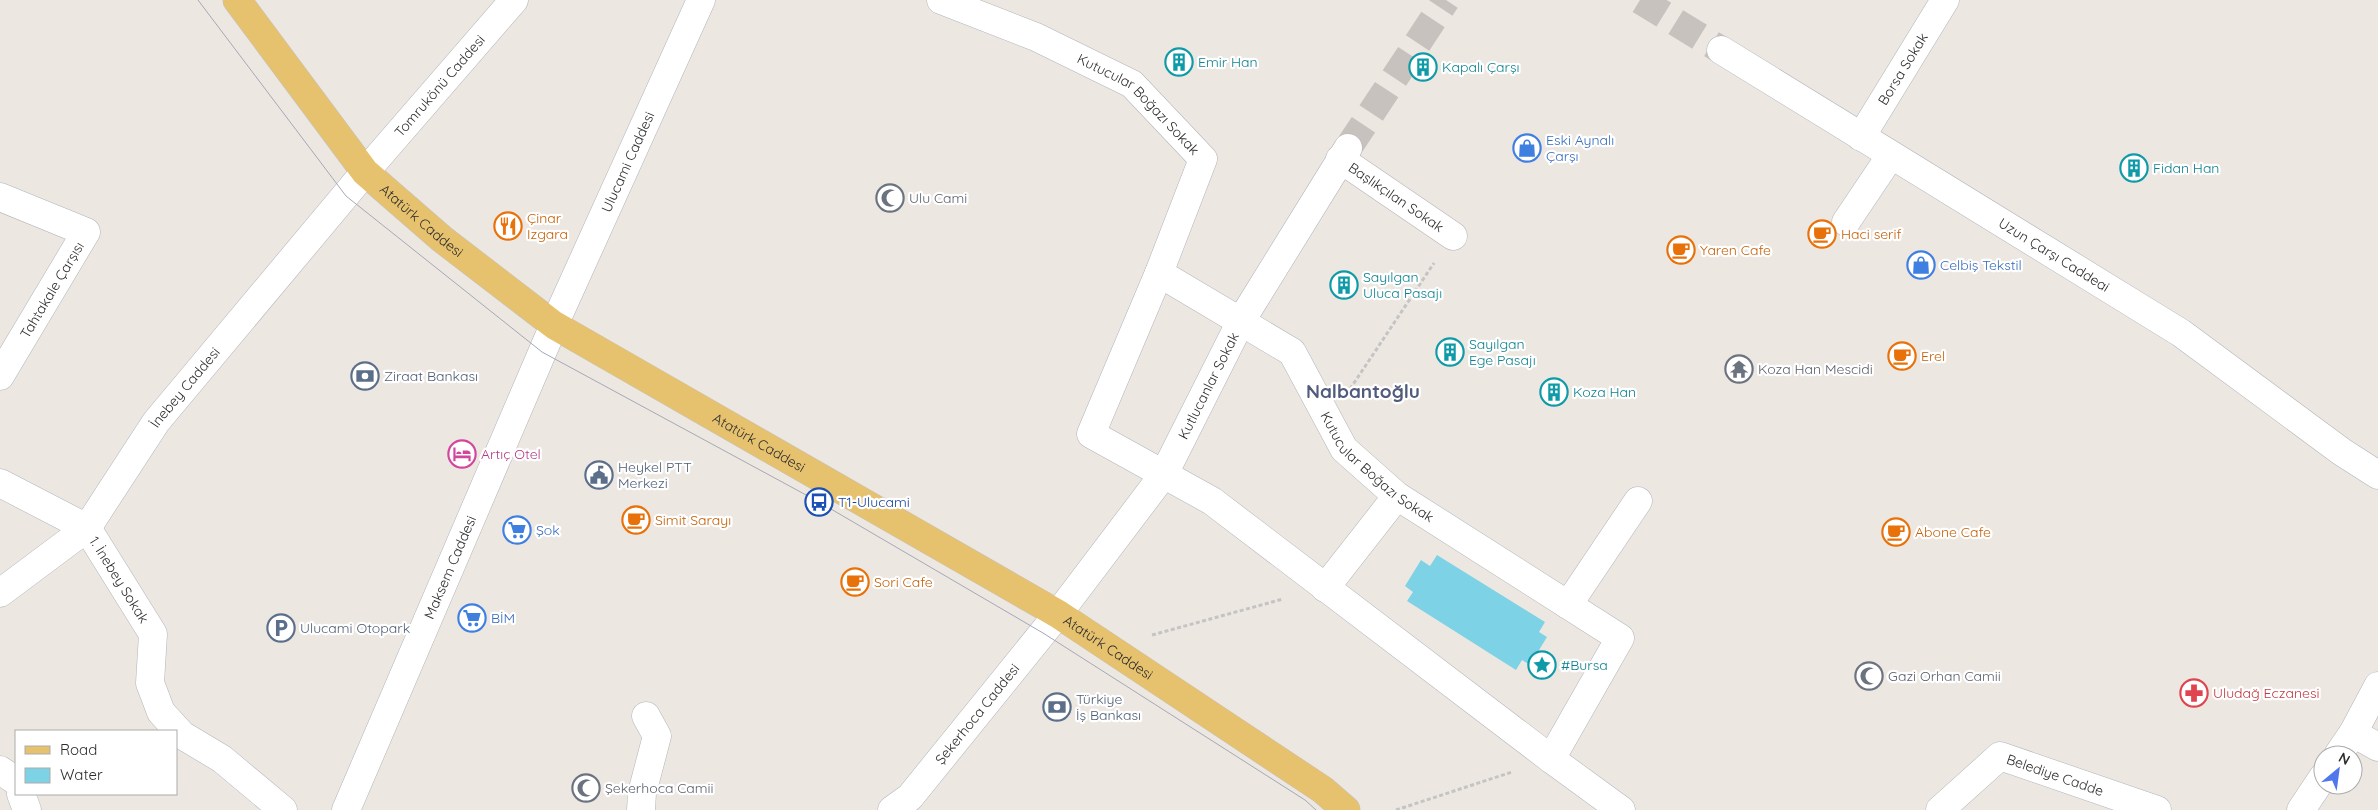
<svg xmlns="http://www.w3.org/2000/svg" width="2378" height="810" font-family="Quicksand,sans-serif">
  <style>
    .water { fill: #7ed2e6 }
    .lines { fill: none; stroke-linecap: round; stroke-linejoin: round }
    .street-tunnel { stroke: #c7c2bd; stroke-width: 28; stroke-dasharray: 28 14; stroke-linecap: butt }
    .street-casing { stroke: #b2b4bc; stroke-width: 29 }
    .secondary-casing { stroke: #b2b4bc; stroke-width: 29 }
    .primary-casing { stroke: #c4c4c4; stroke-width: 29 }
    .path { stroke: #c4c4c4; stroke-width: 3; stroke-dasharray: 4 2.5; stroke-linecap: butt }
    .street { stroke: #fff; stroke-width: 28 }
    .secondary { stroke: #fff; stroke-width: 28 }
    .primary { stroke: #e6c16e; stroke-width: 28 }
    .tram { stroke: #a4a8b6; stroke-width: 1 }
    .labels { text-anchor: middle; stroke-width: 4.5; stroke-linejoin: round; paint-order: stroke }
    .culture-label { font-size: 14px; fill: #0d838f; stroke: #fff; text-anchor: start }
    .street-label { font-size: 14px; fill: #2d2d2d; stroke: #fff }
    .shop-label { font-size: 14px; fill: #366cbe; stroke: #fff; text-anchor: start }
    .worship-label { font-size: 14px; fill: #5b616d; stroke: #fff; text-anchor: start }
    .food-label { font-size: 14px; fill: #c56008; stroke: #fff; text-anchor: start }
    .service-label { font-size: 14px; fill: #4e5e75; stroke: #fff; text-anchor: start }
    .hotel-label { font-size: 14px; fill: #b23c85; stroke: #fff; text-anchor: start }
    .transit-label { font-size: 14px; fill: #164399; stroke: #fff; text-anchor: start }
    .health-label { font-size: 14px; fill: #be3a42; stroke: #fff; text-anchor: start }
    .district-label { font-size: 19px; font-weight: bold; fill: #515b7b; stroke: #fff }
  </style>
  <rect width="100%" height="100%" fill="#ede7e1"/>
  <path class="water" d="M1437,555L1545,622L1539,632L1547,637L1530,665L1522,660L1516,670L1407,601L1413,592L1405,586L1421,560L1430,566Z"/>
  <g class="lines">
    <path class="street-tunnel" d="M1640,0L1721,50
      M1348,148L1446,0"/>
    <g class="street-casing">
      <g id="street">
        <path id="s1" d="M941,0L1036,37L1132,84L1203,159L1159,273L1292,352L1344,449L1397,496L1620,638L1551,759L1621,810"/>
        <path id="s2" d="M1721,50L2181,333L2342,452L2378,475"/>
        <path id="s3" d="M1861,137L1945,0"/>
        <path id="s4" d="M1340,159L1453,236"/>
        <path d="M0,197L86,232L0,376"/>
        <path d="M1846,222L1891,155"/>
        <path d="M1159,273L1091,434L1212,501L1551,759"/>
        <path id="s5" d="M554,325L701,0"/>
        <path d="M0,483L87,528"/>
        <path id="s6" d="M87,528L153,634L150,683L161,712L182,735L222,759L283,810"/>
        <path d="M1325,588L1397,496"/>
        <path id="s7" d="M0,593L87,528L156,422L365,172L514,0"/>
        <path d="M1568,605L1638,501"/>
        <path d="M2353,733L2378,747"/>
        <path d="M2338,755L2353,733L2378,686"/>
        <path d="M0,770L16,781"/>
        <path d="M21,794L27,810"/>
        <path d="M641,810L642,793L657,736L646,716"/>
        <path id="s8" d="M892,810L910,797L1058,614L1164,474L1241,321L1348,148"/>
        <path id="s9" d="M1940,810L2000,756L2157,810"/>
        <path d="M2301,810L2323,777"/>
      </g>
    </g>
    <g class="secondary-casing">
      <g id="secondary">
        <path id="s10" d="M346,810L554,325"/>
      </g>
    </g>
    <g class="primary-casing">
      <g id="primary">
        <path id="s11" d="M237,0L365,172L442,239L554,325L1058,614L1323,790L1346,810"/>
      </g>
    </g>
    <path class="path" d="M1350,389L1434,263
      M1152,635L1283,599
      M1396,810L1512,772"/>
    <use href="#street" class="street"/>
    <use href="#secondary" class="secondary"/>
    <use href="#primary" class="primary"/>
    <path class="tram" d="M198,0L346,196L542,352L819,502L1043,633L1305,800L1316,810"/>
  </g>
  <defs>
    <g id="building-ring" transform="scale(1.4375)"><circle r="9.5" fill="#fff" stroke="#0f9aa8" stroke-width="1.5"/><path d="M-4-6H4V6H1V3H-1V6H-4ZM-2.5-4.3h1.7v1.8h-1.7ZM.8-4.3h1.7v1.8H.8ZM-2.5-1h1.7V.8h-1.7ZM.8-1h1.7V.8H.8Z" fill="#0f9aa8"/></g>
    <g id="shop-ring" transform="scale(1.4375)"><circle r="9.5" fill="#fff" stroke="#3f7fe0" stroke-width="1.5"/><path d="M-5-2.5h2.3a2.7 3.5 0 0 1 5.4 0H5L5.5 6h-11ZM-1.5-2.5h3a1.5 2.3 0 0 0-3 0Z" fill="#3f7fe0"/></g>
    <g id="mosque-ring" transform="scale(1.4375)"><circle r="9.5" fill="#fff" stroke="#6b7280" stroke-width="1.5"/><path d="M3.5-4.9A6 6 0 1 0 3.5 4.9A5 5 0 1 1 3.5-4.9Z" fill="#6b7280"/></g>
    <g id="restaurant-ring" transform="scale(1.4375)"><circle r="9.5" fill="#fff" stroke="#e8710a" stroke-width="1.5"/><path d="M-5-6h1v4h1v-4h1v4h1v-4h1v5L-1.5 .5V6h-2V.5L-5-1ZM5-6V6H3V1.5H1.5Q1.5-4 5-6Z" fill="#e8710a"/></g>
    <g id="cafe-ring" transform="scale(1.4375)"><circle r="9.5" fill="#fff" stroke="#e8710a" stroke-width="1.5"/><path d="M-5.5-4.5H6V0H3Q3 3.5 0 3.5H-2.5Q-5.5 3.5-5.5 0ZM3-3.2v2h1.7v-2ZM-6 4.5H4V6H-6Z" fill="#e8710a"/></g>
    <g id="temple-ring" transform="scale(1.4375)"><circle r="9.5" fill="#fff" stroke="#6b7280" stroke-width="1.5"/><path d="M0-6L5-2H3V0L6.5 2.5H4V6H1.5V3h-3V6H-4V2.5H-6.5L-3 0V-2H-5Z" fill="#6b7280"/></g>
    <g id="bank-ring" transform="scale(1.4375)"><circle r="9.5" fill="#fff" stroke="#5c6f8a" stroke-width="1.5"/><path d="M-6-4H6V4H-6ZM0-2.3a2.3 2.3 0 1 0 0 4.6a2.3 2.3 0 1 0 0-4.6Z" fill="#5c6f8a"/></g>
    <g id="hotel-ring" transform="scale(1.4375)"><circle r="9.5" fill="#fff" stroke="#d1479c" stroke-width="1.5"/><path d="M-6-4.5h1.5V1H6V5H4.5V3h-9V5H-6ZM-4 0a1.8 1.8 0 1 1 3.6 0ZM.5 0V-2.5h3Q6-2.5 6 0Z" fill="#d1479c"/></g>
    <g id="civic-ring" transform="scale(1.4375)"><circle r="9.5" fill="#fff" stroke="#5c6f8a" stroke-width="1.5"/><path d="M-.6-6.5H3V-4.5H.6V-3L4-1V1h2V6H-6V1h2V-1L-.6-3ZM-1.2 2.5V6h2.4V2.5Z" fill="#5c6f8a"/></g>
    <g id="bus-ring" transform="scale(1.4375)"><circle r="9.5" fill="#fff" stroke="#1a4fb4" stroke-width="1.5"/><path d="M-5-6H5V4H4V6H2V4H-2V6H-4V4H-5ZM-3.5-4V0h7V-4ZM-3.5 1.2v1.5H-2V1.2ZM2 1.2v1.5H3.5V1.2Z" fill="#1a4fb4"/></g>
    <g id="supermarket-ring" transform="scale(1.4375)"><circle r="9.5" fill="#fff" stroke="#3f7fe0" stroke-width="1.5"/><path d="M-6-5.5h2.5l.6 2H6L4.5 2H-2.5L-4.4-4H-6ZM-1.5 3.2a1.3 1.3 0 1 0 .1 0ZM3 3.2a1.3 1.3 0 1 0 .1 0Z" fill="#3f7fe0"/></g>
    <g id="parking-ring" transform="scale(1.4375)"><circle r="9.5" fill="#fff" stroke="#5c6f8a" stroke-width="1.5"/><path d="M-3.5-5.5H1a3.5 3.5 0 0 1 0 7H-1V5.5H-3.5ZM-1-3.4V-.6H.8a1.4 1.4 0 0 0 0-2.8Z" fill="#5c6f8a"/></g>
    <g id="sight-ring" transform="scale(1.4375)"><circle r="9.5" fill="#fff" stroke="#0f9aa8" stroke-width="1.5"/><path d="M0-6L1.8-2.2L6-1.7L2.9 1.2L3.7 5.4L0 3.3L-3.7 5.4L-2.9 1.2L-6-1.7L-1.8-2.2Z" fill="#0f9aa8"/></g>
    <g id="pharmacy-ring" transform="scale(1.4375)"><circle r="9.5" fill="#fff" stroke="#e0444e" stroke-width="1.5"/><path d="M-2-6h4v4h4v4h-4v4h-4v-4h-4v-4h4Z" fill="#e0444e"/></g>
  </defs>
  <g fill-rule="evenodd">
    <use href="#building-ring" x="1179" y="62"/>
    <use href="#building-ring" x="1423" y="67"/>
    <use href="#shop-ring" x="1527" y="148"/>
    <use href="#building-ring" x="2134" y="168"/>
    <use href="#mosque-ring" x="890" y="198"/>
    <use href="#restaurant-ring" x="508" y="226"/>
    <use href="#cafe-ring" x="1822" y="234"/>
    <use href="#cafe-ring" x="1681" y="250"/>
    <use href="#shop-ring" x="1921" y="265"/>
    <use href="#building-ring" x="1344" y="285"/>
    <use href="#building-ring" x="1450" y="352"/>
    <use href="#cafe-ring" x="1902" y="356"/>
    <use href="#temple-ring" x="1739" y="369"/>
    <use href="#bank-ring" x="365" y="376"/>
    <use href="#building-ring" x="1554" y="392"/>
    <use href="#hotel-ring" x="462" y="454"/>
    <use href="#civic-ring" x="599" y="475"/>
    <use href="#bus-ring" x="819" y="502"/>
    <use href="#cafe-ring" x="636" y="520"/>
    <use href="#supermarket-ring" x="517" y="530"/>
    <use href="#cafe-ring" x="1896" y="532"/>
    <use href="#cafe-ring" x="855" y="582"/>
    <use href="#supermarket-ring" x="472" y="618"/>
    <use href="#parking-ring" x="281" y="628"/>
    <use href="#sight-ring" x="1542" y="665"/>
    <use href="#mosque-ring" x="1869" y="676"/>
    <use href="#pharmacy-ring" x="2194" y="693"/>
    <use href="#bank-ring" x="1057" y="707"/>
    <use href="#mosque-ring" x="586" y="788"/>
  </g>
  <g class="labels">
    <g class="culture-label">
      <text x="1198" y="67">Emir Han</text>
      <text x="1442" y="72">Kapalı Çarşı</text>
      <text x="2153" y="173">Fidan Han</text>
      <text x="1363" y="282">Sayılgan<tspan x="1363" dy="16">Uluca Pasajı</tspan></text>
      <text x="1469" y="349">Sayılgan<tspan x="1469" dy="16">Ege Pasajı</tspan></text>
      <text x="1573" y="397">Koza Han</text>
      <text x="1561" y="670">#Bursa</text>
    </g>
    <g class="street-label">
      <text dy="5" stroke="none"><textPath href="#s3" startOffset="80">Borsa Sokak</textPath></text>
      <text dy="5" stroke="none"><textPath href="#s7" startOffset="675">Tomrukönü Caddesi</textPath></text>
      <text dy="5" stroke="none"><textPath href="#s1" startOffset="226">Kutucular Boğazı Sokak</textPath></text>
      <text dy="5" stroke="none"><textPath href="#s5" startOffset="179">Ulucami Caddesi</textPath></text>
      <text dy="5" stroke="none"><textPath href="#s4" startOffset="68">Başlıkçılan Sokak</textPath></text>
      <text dy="5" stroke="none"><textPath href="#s11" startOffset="289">Atatürk Caddesi</textPath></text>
      <text dy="5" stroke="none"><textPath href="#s2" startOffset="391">Uzun Çarşı Caddeai</textPath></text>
      <text transform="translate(52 290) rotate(-59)" y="5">Tahtakale Çarşısı</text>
      <text dy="5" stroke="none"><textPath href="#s8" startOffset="532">Kutlucanlar Sokak</textPath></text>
      <text dy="5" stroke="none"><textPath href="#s7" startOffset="280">İnebey Caddesi</textPath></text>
      <text dy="5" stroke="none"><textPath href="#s11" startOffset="694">Atatürk Caddesi</textPath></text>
      <text dy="5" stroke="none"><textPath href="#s1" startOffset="735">Kutucular Boğazı Sokak</textPath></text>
      <text dy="5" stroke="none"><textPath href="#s10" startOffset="264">Maksem Caddesi</textPath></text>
      <text dy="5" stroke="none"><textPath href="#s6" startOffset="61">1. İnebey Sokak</textPath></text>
      <text dy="5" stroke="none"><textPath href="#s11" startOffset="1099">Atatürk Caddesi</textPath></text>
      <text dy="5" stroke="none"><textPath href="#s8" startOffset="129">Şekerhoca Caddesi</textPath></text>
      <text dy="5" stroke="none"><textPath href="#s9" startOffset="139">Belediye Cadde</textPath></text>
    </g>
    <g class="shop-label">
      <text x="1546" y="145">Eski Aynalı<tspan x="1546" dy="16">Çarşı</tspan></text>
      <text x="1940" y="270">Celbiş Tekstil</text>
      <text x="536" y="535">Şok</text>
      <text x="491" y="623">BİM</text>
    </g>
    <g class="worship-label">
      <text x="909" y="203">Ulu Cami</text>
      <text x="1758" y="374">Koza Han Mescidi</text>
      <text x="1888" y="681">Gazi Orhan Camii</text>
      <text x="605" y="793">Şekerhoca Camii</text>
    </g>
    <g class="food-label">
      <text x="527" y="223">Çinar<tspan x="527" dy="16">Izgara</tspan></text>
      <text x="1841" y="239">Haci serif</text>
      <text x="1700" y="255">Yaren Cafe</text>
      <text x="1921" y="361">Erel</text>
      <text x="655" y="525">Simit Sarayı</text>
      <text x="1915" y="537">Abone Cafe</text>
      <text x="874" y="587">Sori Cafe</text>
    </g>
    <g class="service-label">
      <text x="384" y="381">Ziraat Bankası</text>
      <text x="618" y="472">Heykel PTT<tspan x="618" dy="16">Merkezi</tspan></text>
      <text x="300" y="633">Ulucami Otopark</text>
      <text x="1076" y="704">Türkiye<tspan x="1076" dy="16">İş Bankası</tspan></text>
    </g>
    <g class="hotel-label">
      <text x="481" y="459">Artıç Otel</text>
    </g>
    <g class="transit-label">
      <text x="838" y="507">T1-Ulucami</text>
    </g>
    <g class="health-label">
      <text x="2213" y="698">Uludağ Eczanesi</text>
    </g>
    <g class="district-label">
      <text x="1363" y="398">Nalbantoğlu</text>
    </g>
  </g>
  <rect x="15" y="730" width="162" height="65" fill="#ffffff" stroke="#ababab"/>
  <rect x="25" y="746" width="25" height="8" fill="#e6c16e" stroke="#ababab"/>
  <text x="60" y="755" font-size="15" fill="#2d2d2d">Road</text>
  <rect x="25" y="768" width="25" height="15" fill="#7ed2e6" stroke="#ababab"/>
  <text x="60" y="780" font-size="15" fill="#2d2d2d">Water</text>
  <g transform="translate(2338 770) rotate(29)"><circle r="24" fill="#ffffff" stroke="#ababab"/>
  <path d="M0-4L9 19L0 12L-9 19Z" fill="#5078ec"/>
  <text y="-8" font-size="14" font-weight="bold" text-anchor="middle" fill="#2d2d2d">N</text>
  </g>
</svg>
